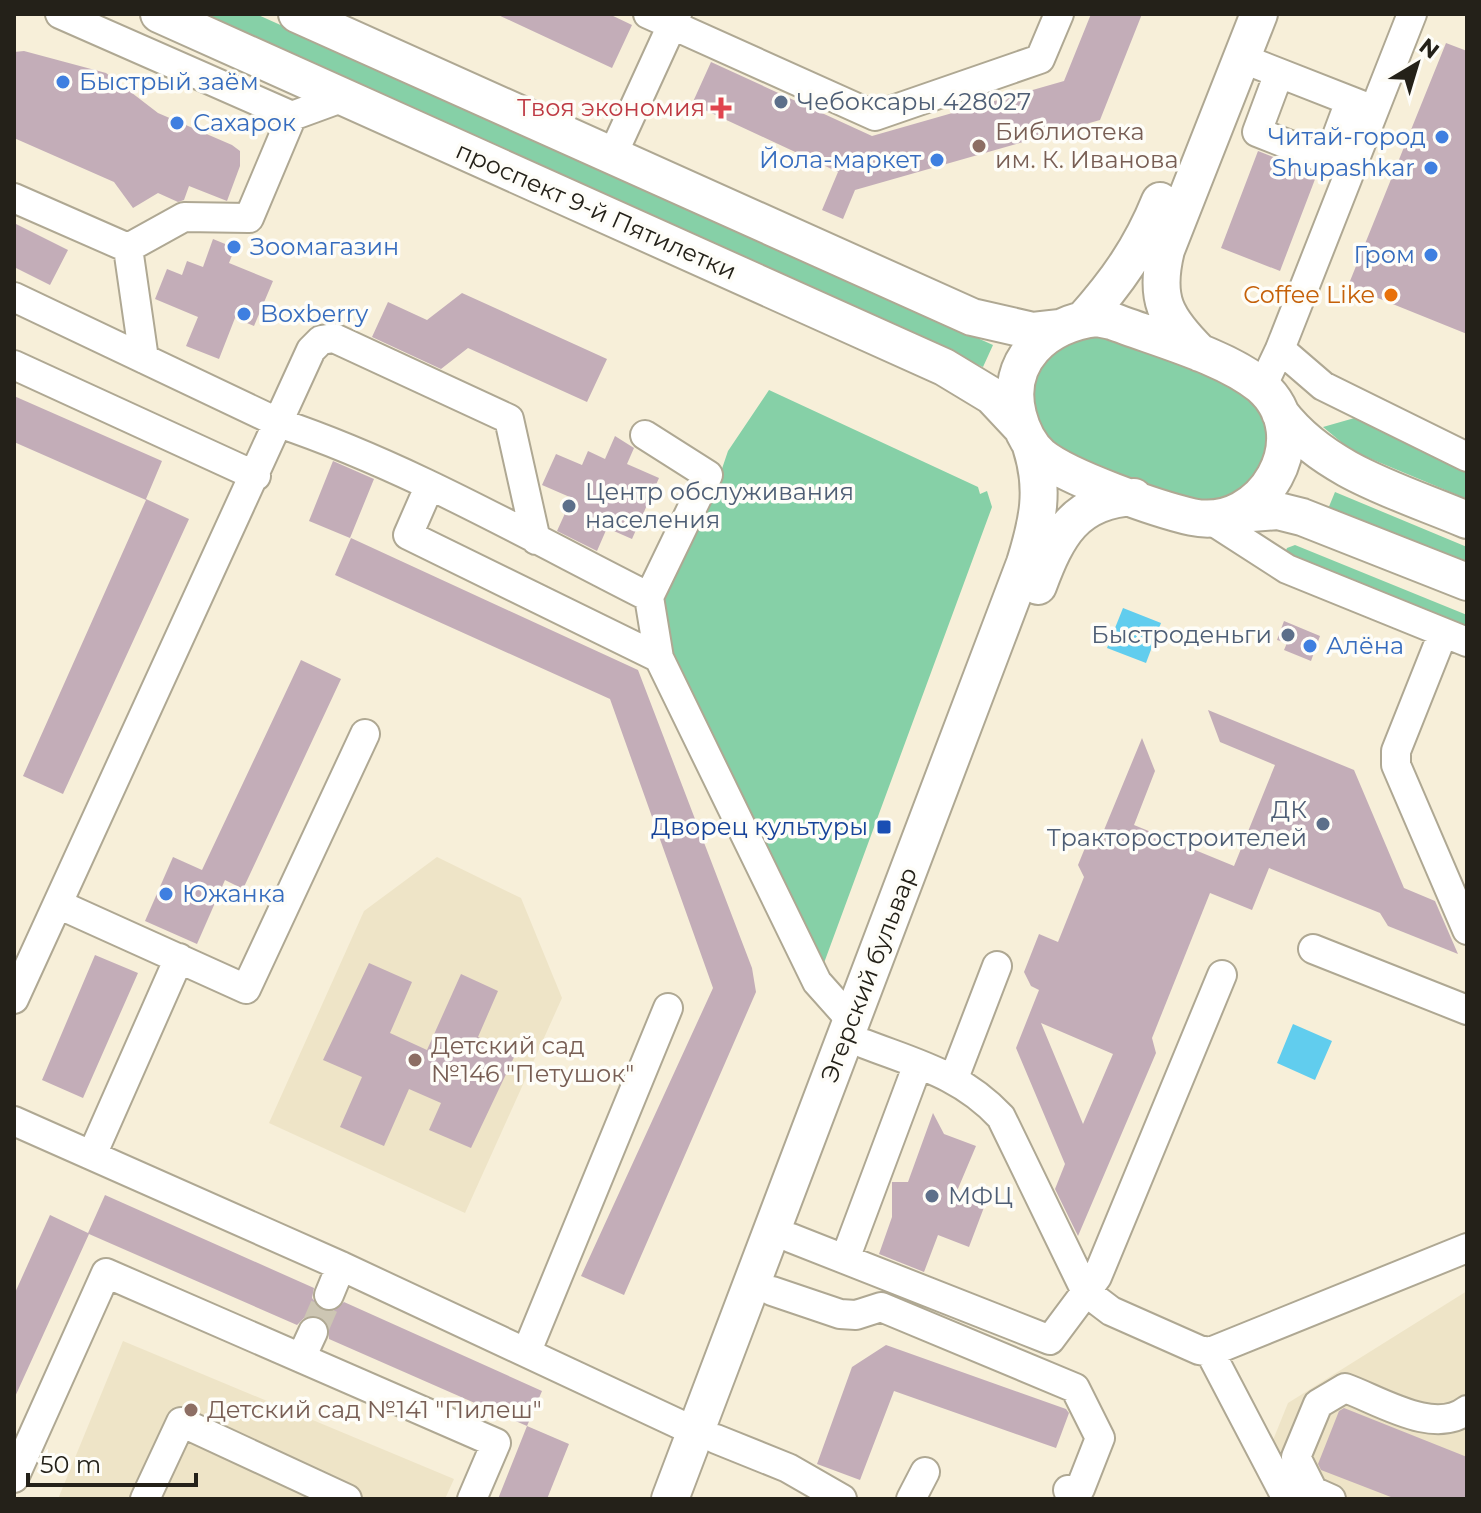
<svg xmlns="http://www.w3.org/2000/svg" width="1481" height="1513" font-family="Montserrat,sans-serif">
  <style>
    .built { fill: #eee4c7 }
    .green { fill: #86d0a7 }
    .water { fill: #61cdee }
    .building { fill: #c3adb8; fill-rule: evenodd }
    .lines { fill: none; stroke-linecap: round; stroke-linejoin: round }
    .minor-tunnel { stroke: #cdc6b3; stroke-width: 28; stroke-dasharray: 28 14; stroke-linecap: butt }
    .minor-casing { stroke: #afa893; stroke-width: 32 }
    .major-casing { stroke: #afa893; stroke-width: 40 }
    .minor { stroke: #fff; stroke-width: 28 }
    .major { stroke: #fff; stroke-width: 36 }
    .shop-dot { fill: #3f7fe0; stroke: #fefdf8; stroke-width: 3 }
    .service-dot { fill: #5c6f8a; stroke: #fefdf8; stroke-width: 3 }
    .health-dot { fill: #e0444e; stroke: #fefdf8; stroke-width: 3 }
    .education-dot { fill: #8d6e63; stroke: #fefdf8; stroke-width: 3 }
    .food-dot { fill: #e8710a; stroke: #fefdf8; stroke-width: 3 }
    .transit-dot { fill: #1a4fb4; stroke: #fefdf8; stroke-width: 3 }
    .labels { text-anchor: middle; stroke-width: 7; stroke-linejoin: round; paint-order: stroke }
    .shop-label { font-size: 24px; fill: #366cbe; stroke: #fefdf8; text-anchor: start }
    .service-label { font-size: 24px; fill: #4e5e75; stroke: #fefdf8; text-anchor: start }
    .health-label { font-size: 24px; fill: #be3a42; stroke: #fefdf8; text-anchor: end }
    .education-label { font-size: 24px; fill: #785e54; stroke: #fefdf8; text-anchor: start }
    .street-label { font-size: 24px; fill: #242119; stroke: #fefdf8 }
    .food-label { font-size: 24px; fill: #c56008; stroke: #fefdf8; text-anchor: end }
    .transit-label { font-size: 24px; fill: #164399; stroke: #fefdf8; text-anchor: end }
  </style>
  <rect width="100%" height="100%" fill="#f7efd9"/>
  <path class="built" d="M437,857L521,898L562,998L465,1213L269,1123L364,911Z
    M1467,1291V1499H1295L1269,1450L1288,1403Z
    M123,1341L454,1479L445,1499H58Z"/>
  <path class="green" d="M197,14H256L993,345L983,367Z
    M1108,333L1247,392L1266,415L1271,437L1257,482L1208,508L1057,455L1033,425L1032,374L1061,342Z
    M769,390L978,487L980,494L987,491L992,507L817,982L659,658L649,597L692,508L707,513L728,451Z
    M1358,417L1467,464V499L1352,451L1323,427Z
    M1335,492L1467,547V566L1328,509Z
    M1295,545L1467,615V633L1284,555L1287,548Z"/>
  <path class="water" d="M1123,608L1161,623L1146,663L1107,648Z
    M1293,1024L1332,1041L1315,1080L1277,1063Z"/>
  <path class="building" d="M496,14H609L632,25L612,68Z
    M1091,14H1142L1100,120L855,190L843,219L822,210L838,172L692,104L711,62L872,136L1064,81Z
    M1446,43L1467,51V334L1348,286Z
    M24,51L106,73L158,113L232,145L240,151V166L227,201L189,186L184,200L178,202L158,193L133,208L114,182L14,138V52Z
    M1258,151L1317,174L1280,271L1221,248Z
    M14,223L68,250L50,285L14,267Z
    M213,239L235,248L229,263L273,281L254,326L235,318L219,359L186,346L198,317L155,299L167,269L182,275L187,261L203,267Z
    M462,293L607,359L587,402L468,348L441,369L372,337L388,302L427,320Z
    M14,396L162,461L146,499L189,519L63,794L23,776L146,500L14,442Z
    M615,436L634,448L627,464L659,478L632,539L607,528L597,551L557,531L572,498L542,485L556,454L582,465L588,451L605,459Z
    M333,461L374,479L350,538L309,521Z
    M351,538L638,670L752,968L756,992L624,1295L581,1276L713,988L610,699L335,575Z
    M1284,621L1320,636L1311,661L1284,650L1287,643L1277,640Z
    M301,660L341,679L243,889L225,880L197,944L145,921L173,857L202,870Z
    M1208,710L1354,770L1404,888L1435,901L1458,954L1388,926L1380,913L1269,868L1252,910L1210,893L1152,1038L1156,1053L1078,1236L1055,1189L1065,1164L1016,1048L1039,990L1031,986L1024,972L1039,934L1058,942L1084,877L1078,865L1087,843L1097,847L1142,738L1155,771L1134,825L1234,866L1275,765L1220,742ZM1041,1023L1113,1054L1083,1124Z
    M95,955L138,973L83,1098L42,1080Z
    M369,963L412,982L390,1033L427,1050L461,974L498,991L478,1037L516,1053L471,1148L429,1130L441,1103L409,1089L384,1146L340,1127L362,1077L323,1060Z
    M933,1113L944,1134L976,1146L957,1191L986,1202L969,1247L938,1235L924,1272L879,1254L892,1217V1182H908Z
    M105,1195L314,1288L312,1298L322,1310L332,1312L344,1302L542,1391L527,1426L329,1339L327,1323L319,1316L304,1318L297,1325L89,1234L14,1399V1295L50,1215L88,1233Z
    M886,1345L1066,1409L1069,1413L1056,1448L894,1391L860,1480L817,1464L852,1367Z
    M1344,1408L1467,1457V1499H1396L1321,1470L1318,1464L1339,1411Z
    M527,1426L569,1444L547,1499H498Z"/>
  <g class="lines">
    <path class="minor-tunnel" d="M313,1332L329,1295"/>
    <g class="minor-casing">
      <path id="minor" d="M60,14L292,116L344,97
        M648,14L875,116L1040,59L1059,14
        M1241,58L1366,107
        M1279,73L1257,132L1328,160L1350,101
        M612,156L677,14
        M14,198L128,248L144,359
        M128,248L184,217L249,218L292,116
        M14,297L279,423C407,466 528,536 649,597L708,475L645,435
        M1280,349L1323,386L1467,457
        M14,365L256,476
        M1262,387L1280,349L1412,14
        M429,487L408,535L659,658
        M1211,520L1287,569L1467,642
        M649,597L659,658L817,982L850,1019
        M1443,633L1396,751V765L1467,930
        M60,905L246,989L365,734
        M1313,949L1467,1010
        M14,999L311,350L321,340L334,338L509,419L536,540
        M865,1044C917,1064 962,1075 1001,1117L1086,1292L1111,1311L1199,1350L1210,1352L1467,1248
        M954,1078L997,966
        M14,1121L341,1266L696,1432
        M92,1155L179,958
        M791,1238L1050,1340L1097,1277L1222,975
        M845,1259L918,1064
        M772,1291L840,1314L856,1315L881,1307L1075,1388L1100,1438L1080,1489L1068,1490
        M329,1295L341,1266
        M527,1351L668,1008
        M1210,1352L1287,1499
        M301,1358L313,1332
        M716,1439L788,1468L842,1499
        M14,1478L106,1273L496,1443L472,1499
        M145,1499L181,1422L347,1499
        M911,1499L925,1472
        M1331,1499L1313,1491L1296,1457L1318,1404L1345,1388C1379,1400 1434,1436 1467,1410"/>
    </g>
    <g class="major-casing">
      <path id="major" d="M159,14L944,367L992,396L1021,427
        M297,14L972,317L1033,331L1060,328
        M1097,318L1112,321C1156,338 1225,356 1261,386C1319,437 1263,532 1192,517C1157,509 1068,478 1041,456C1029,445 1022,431 1018,415C1004,361 1046,323 1097,318Z
        M1083,320C1117,282 1141,248 1160,201
        M1200,353C1165,318 1154,299 1166,250L1259,14
        M1280,413C1325,472 1401,492 1467,520
        M1238,514L1278,511L1302,517L1467,582
        M1038,586C1057,535 1075,500 1134,497
        M670,1499L1025,563C1038,521 1045,489 1031,446"/>
    </g>
    <use href="#minor" class="minor"/>
    <use href="#major" class="major"/>
  </g>
  <g class="shop-dot">
    <circle cx="63" cy="82" r="8"/>
    <circle cx="177" cy="123" r="8"/>
    <circle cx="1442" cy="137" r="8"/>
    <circle cx="937" cy="160" r="8"/>
    <circle cx="1431" cy="168" r="8"/>
    <circle cx="234" cy="247" r="8"/>
    <circle cx="1431" cy="255" r="8"/>
    <circle cx="244" cy="314" r="8"/>
    <circle cx="1310" cy="646" r="8"/>
    <circle cx="166" cy="894" r="8"/>
  </g>
  <g class="service-dot">
    <circle cx="781" cy="102" r="8"/>
    <circle cx="569" cy="506" r="8"/>
    <circle cx="1288" cy="635" r="8"/>
    <circle cx="1323" cy="824" r="8"/>
    <circle cx="932" cy="1196" r="8"/>
  </g>
  <path class="health-dot" d="M717 96h8v8h8v8h-8v8h-8v-8h-8v-8h8z"/>
  <g class="education-dot">
    <circle cx="979" cy="146" r="8"/>
    <circle cx="415" cy="1060" r="8"/>
    <circle cx="191" cy="1410" r="8"/>
  </g>
  <circle class="food-dot" cx="1391" cy="295" r="8"/>
  <rect class="transit-dot" x="876" y="819" width="16" height="16" rx="4"/>
  <g class="labels">
    <g class="shop-label">
      <text x="79" y="90">Быстрый заём</text>
      <text x="193" y="131">Сахарок</text>
      <text x="1426" y="145" text-anchor="end">Читай-город</text>
      <text x="921" y="168" text-anchor="end">Йола-маркет</text>
      <text x="1415" y="176" text-anchor="end">Shupashkar</text>
      <text x="250" y="255">Зоомагазин</text>
      <text x="1415" y="263" text-anchor="end">Гром</text>
      <text x="260" y="322">Boxberry</text>
      <text x="1326" y="654">Алёна</text>
      <text x="182" y="902">Южанка</text>
    </g>
    <g class="service-label">
      <text x="797" y="110">Чебоксары 428027</text>
      <text x="585" y="500">Центр обслуживания<tspan x="585" dy="28">населения</tspan></text>
      <text x="1272" y="643" text-anchor="end">Быстроденьги</text>
      <text x="1307" y="818" text-anchor="end">ДК<tspan x="1307" dy="28">Тракторостроителей</tspan></text>
      <text x="948" y="1204">МФЦ</text>
    </g>
    <g class="health-label">
      <text x="705" y="116">Твоя экономия</text>
    </g>
    <g class="education-label">
      <text x="995" y="140">Библиотека<tspan x="995" dy="28">им. К. Иванова</tspan></text>
      <text x="431" y="1054">Детский сад<tspan x="431" dy="28">№146 "Петушок"</tspan></text>
      <text x="207" y="1418">Детский сад №141 "Пилеш"</text>
    </g>
    <g class="street-label">
      <text transform="translate(596 211) rotate(24)" y="8">проспект 9-й Пятилетки</text>
      <text transform="translate(869 975) rotate(-69)" y="8">Эгерский бульвар</text>
    </g>
    <g class="food-label">
      <text x="1375" y="303">Coffee Like</text>
    </g>
    <g class="transit-label">
      <text x="868" y="835">Дворец культуры</text>
    </g>
  </g>
  <rect width="1481" height="1513" fill="none" stroke="#242119" stroke-width="32"/>
  <g transform="translate(1417 64) rotate(38)" stroke="#fefdf8" stroke-width="6" paint-order="stroke">
  <path d="M0-6L14 30L0 20L-14 30Z" fill="#242119"/>
  <text y="-12" font-size="22" font-weight="bold" text-anchor="middle" fill="#242119">N</text>
  </g>
  <path d="M28 1473v12h168v-12" fill="none" stroke="#242119" stroke-width="4"/>
  <text x="40" y="1473" font-size="24" fill="#242119" stroke="#fefdf8" stroke-width="6" paint-order="stroke">50 m</text>
</svg>
